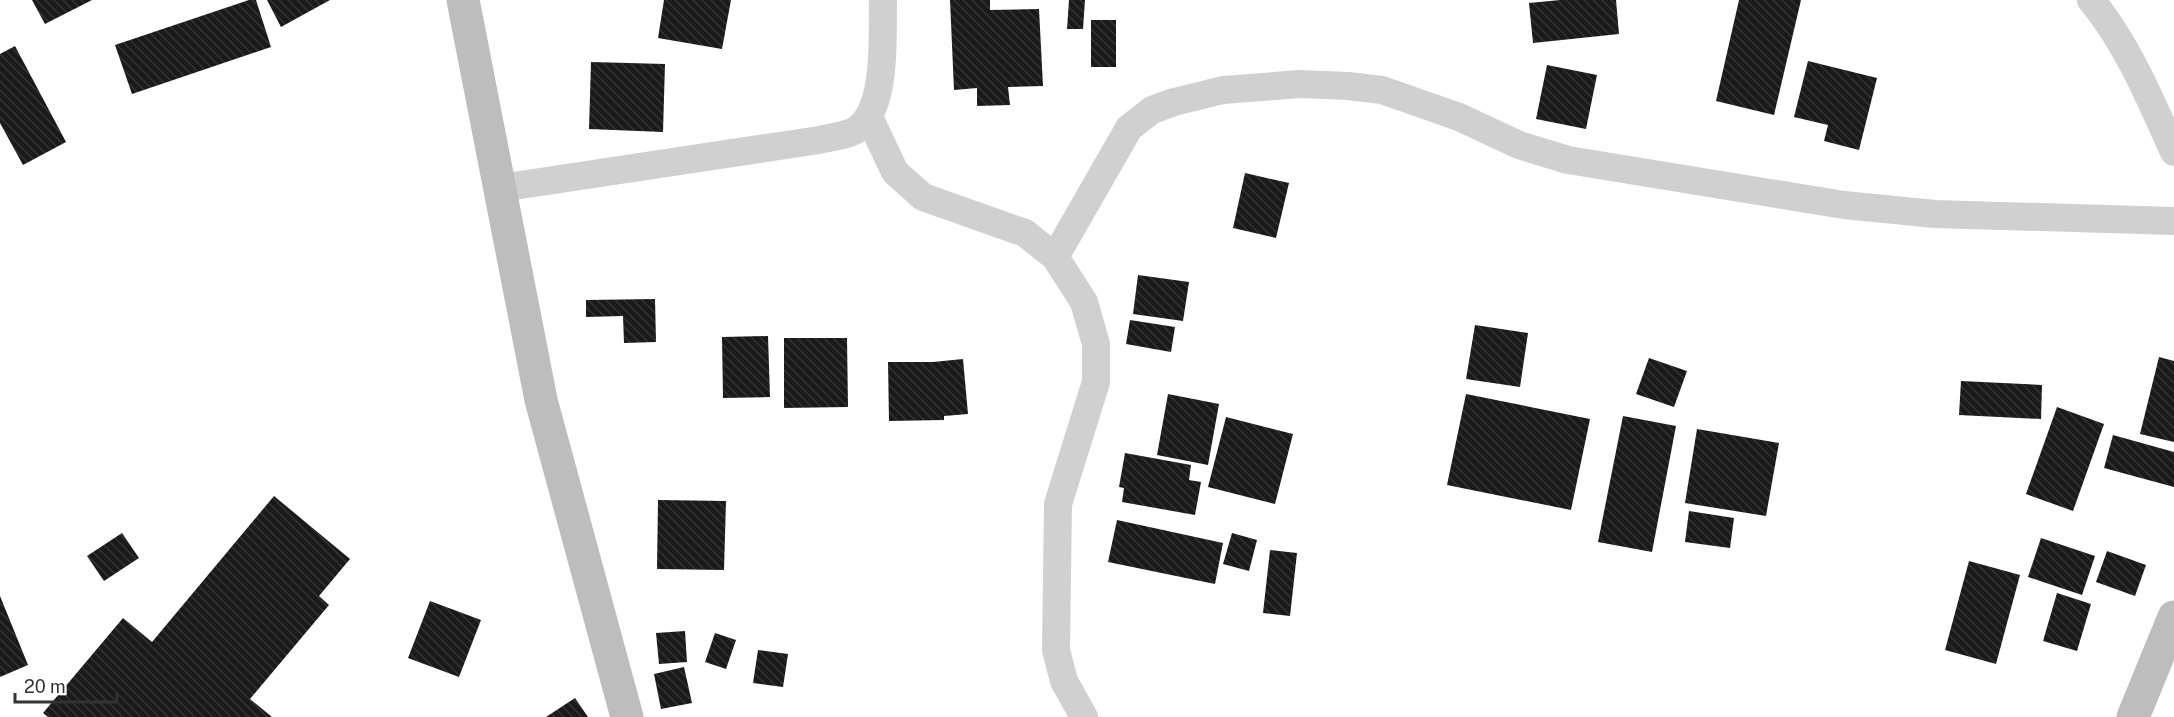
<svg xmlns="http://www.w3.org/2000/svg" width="2174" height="717" font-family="'Public Sans',sans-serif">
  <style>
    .building { fill: url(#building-back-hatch) }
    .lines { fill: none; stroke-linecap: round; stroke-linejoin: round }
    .minor { stroke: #d0d0d0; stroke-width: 28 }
    .secondary { stroke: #bdbdbd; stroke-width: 33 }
  </style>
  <defs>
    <pattern id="building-back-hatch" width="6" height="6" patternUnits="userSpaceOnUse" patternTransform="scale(1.5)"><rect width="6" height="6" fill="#1a1a1a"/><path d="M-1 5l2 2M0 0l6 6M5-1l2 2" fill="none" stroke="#333"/></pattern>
  </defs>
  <rect width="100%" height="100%" fill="#fff"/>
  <path class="building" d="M32,0H92L45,24Z
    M249,0H256L271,47L132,94L115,45Z
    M267,0H330L281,27Z
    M664,0H731L722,49L658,38Z
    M950,0H990V10L1039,9L1043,86L1008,87L1010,105L977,106V88L954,90Z
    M1069,0H1085L1083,29H1067Z
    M1560,0H1616L1619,34L1533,43L1529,3Z
    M1739,0H1801L1774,115L1716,101Z
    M1091,20H1116V67H1091Z
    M15,46L66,142L23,165L0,123V54Z
    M1808,61L1877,78L1859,150L1824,141L1828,125L1794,117Z
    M591,62L665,64L663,132L589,129Z
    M1547,65L1597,75L1586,129L1536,119Z
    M1245,173L1289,183L1276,238L1233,228Z
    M1138,275L1189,282L1183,321L1133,314Z
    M655,299L656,342L624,343L623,316L586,317V300Z
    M1130,320L1175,327L1171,352L1126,344Z
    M1475,325L1528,333L1520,387L1466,379Z
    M768,336L770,397L723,398L722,337Z
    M784,338H847L848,407L784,408Z
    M2159,357L2174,361V442L2140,434Z
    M1649,358L1687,371L1674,407L1636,394Z
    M963,359L968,414L944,416V420L889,421L888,362H933Z
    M1961,381L2042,385L2041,419L1959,415Z
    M1168,394L1219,404L1208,465L1157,455Z
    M1466,394L1590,419L1571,510L1447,485Z
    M2057,407L2104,424L2073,511L2026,494Z
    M1623,416L1676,426L1652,552L1598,542Z
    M1226,417L1293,434L1275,504L1208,487Z
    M1697,429L1779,443L1766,516L1685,503Z
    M2113,435L2174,452V487L2104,468Z
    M1125,453L1191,465L1189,480L1201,482L1195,515L1122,502L1124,488L1119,487Z
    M274,496L350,559L319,596L329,605L250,699L272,717H48L43,713L123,618L152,642Z
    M658,500L726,501L724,570L657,569Z
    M1689,511L1734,518L1730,548L1685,542Z
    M1117,520L1223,543L1215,584L1108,562Z
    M122,533L139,558L104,581L87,556Z
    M1232,533L1257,540L1249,571L1223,564Z
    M2041,538L2095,556L2082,595L2028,577Z
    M1270,550L1297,553L1290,616L1263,613Z
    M2107,551L2146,565L2135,596L2096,582Z
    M1969,561L2020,575L1996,664L1945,650Z
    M2057,593L2091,604L2077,651L2043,641Z
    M0,596L28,665L0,677Z
    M430,601L481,620L459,677L408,658Z
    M685,631L687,662L659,664L656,633Z
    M715,633L736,640L726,669L705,662Z
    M758,650L788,654L783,687L753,683Z
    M684,667L692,703L661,709L654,674Z
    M575,698L588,717H546Z"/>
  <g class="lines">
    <path class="minor" d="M2091,0C2127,43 2151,101 2174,152
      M869,117L895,172L923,197L1025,233L1055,257L1084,302L1096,344V382L1058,504L1056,650L1064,681L1084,717
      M500,188L819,140C830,137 847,136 856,130C888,109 882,35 883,0
      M1055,257L1129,128L1152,110L1174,102L1223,90L1300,84L1348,86L1382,90L1459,117L1519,145L1568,160L1844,205L1935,214L2174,221"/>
    <path class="secondary" d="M463,0L541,400L627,717
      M2133,717L2174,617"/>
  </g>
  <path d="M15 693v9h102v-9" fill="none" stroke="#333333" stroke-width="3"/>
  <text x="24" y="693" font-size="18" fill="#333333" stroke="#ffffff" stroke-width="4.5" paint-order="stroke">20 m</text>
</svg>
